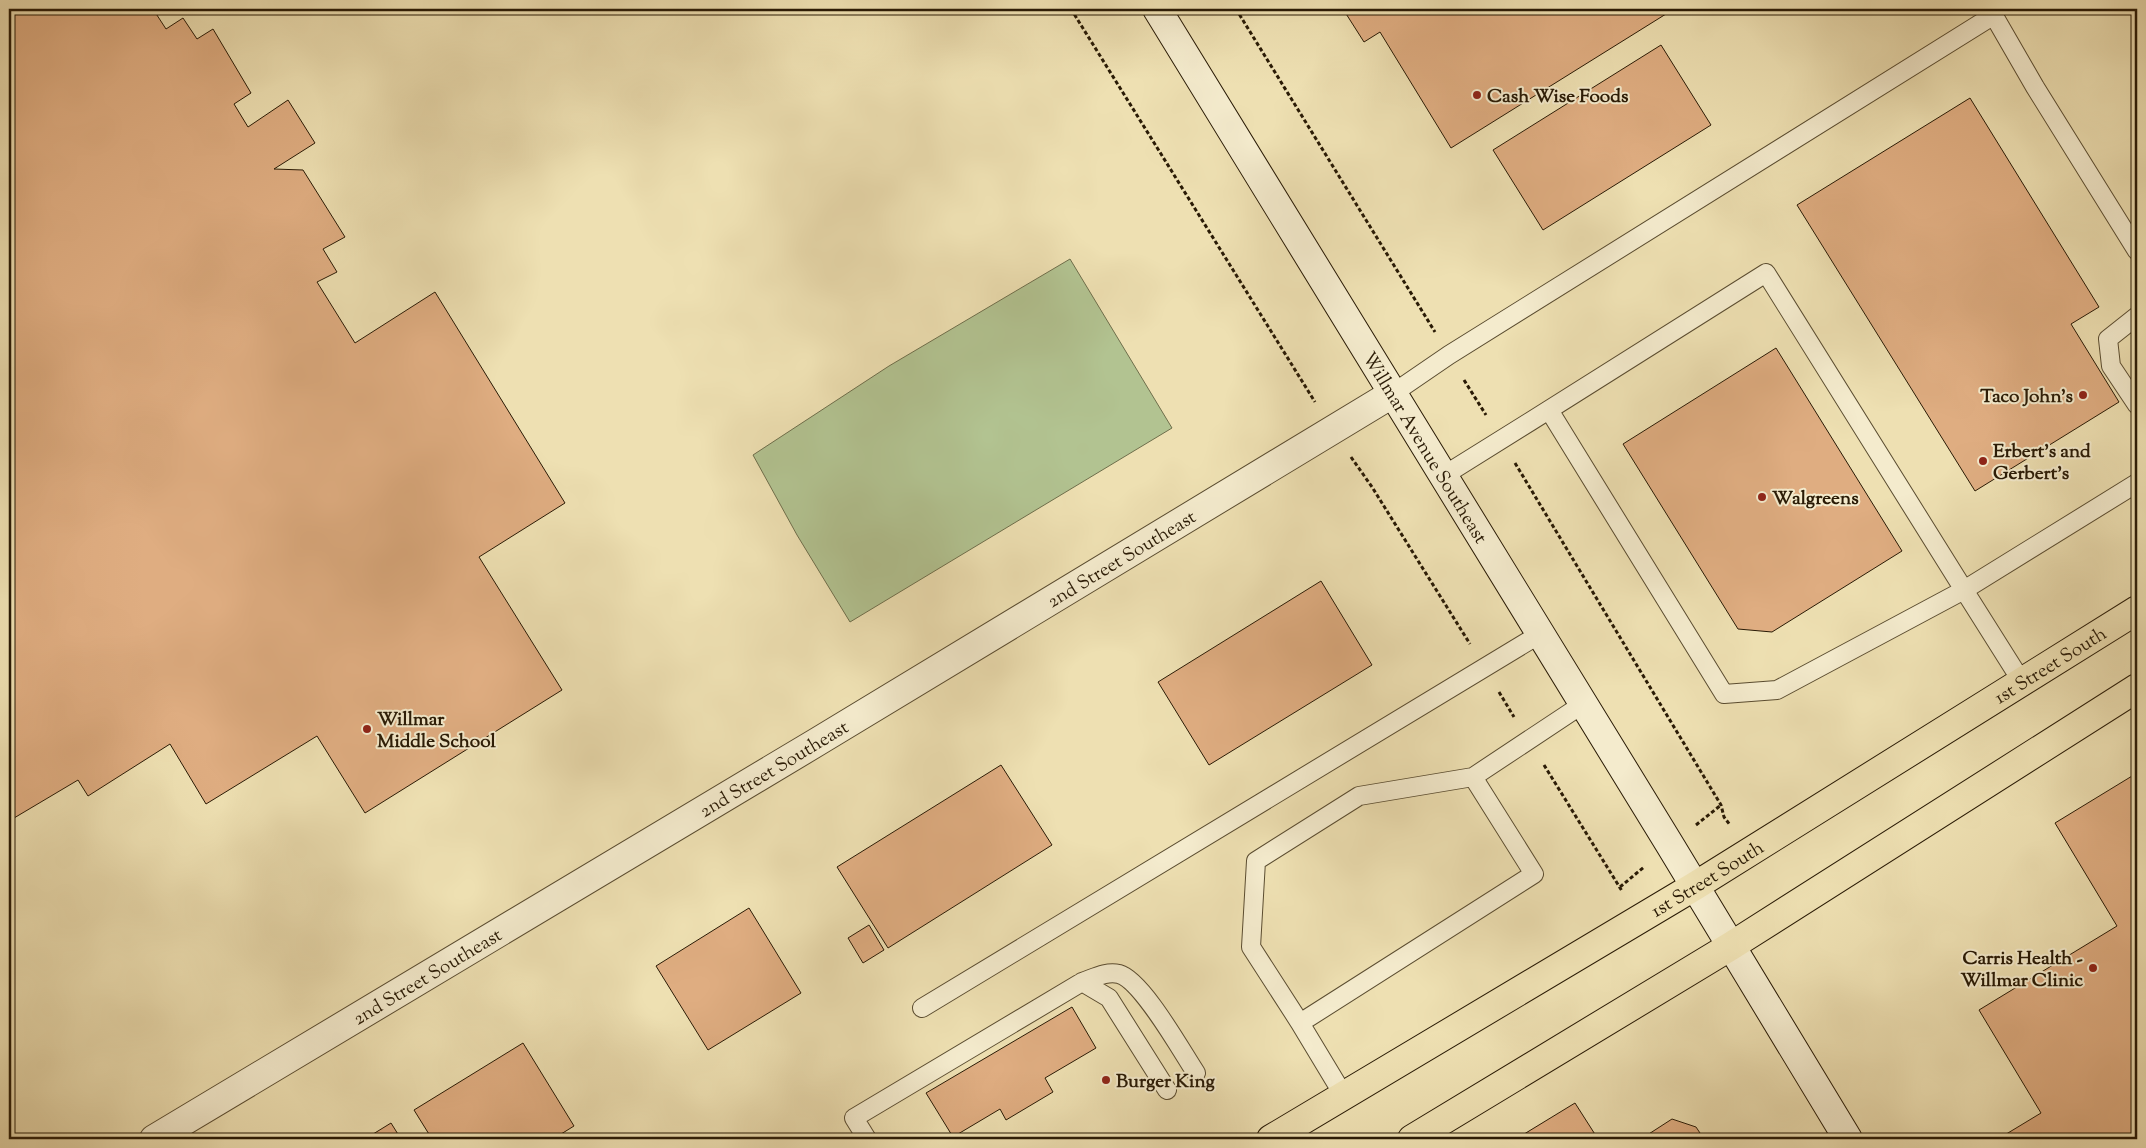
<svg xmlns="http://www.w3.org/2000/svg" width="2146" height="1148" font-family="'Sorts Mill Goudy',serif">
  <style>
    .green { fill: #b2c391; stroke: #6e6e4b }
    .building { fill: #dfad81; stroke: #291a05 }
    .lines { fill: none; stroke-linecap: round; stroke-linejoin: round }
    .service-casing { stroke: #5a4c30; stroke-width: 20 }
    .minor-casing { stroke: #5a4c30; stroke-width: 30 }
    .secondary-casing { stroke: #291a05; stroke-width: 30 }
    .primary-casing { stroke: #291a05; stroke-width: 30 }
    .path { stroke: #291a05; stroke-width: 3; stroke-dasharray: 4 2.5; stroke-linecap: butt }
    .service { stroke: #f4ebcd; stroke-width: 18 }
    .minor { stroke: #f4ebcd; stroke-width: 28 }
    .secondary { stroke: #f4ebcd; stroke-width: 28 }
    .primary { stroke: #eee0b2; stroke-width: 28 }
    .poi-dot { fill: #8f2418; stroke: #f4ebcd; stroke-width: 2 }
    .labels { text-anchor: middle; stroke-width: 4; stroke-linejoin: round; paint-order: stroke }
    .poi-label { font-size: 19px; font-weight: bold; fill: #291a05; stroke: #f4ebcd; text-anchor: start }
    .street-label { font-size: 19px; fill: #291a05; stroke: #f4ebcd }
  </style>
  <rect width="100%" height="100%" fill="#eee0b2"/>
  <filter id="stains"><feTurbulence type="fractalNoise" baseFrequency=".004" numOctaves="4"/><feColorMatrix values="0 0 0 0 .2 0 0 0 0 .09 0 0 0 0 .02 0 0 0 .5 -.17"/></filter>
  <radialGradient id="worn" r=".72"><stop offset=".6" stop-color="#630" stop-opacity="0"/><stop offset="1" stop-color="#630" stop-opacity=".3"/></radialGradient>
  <path class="green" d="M1070,259L1172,428L850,622L797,535L753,455L889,366Z"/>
  <path class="building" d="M9,9H153L166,29L183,18L197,39L213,29L251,93L234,104L248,127L288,100L315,143L274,169L303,170L345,237L323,249L337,272L317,282L355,343L435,292L565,503L479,557L562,690L365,813L317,736L206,804L170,744L88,796L78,780L9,821Z
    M1343,9H1674L1451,148L1380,32L1364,42Z
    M1661,45L1711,125L1543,230L1493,150Z
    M1970,98L2099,307L2071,324L2119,402L1975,491L1797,205Z
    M1776,348L1902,551L1772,632L1738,629L1623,444Z
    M1321,581L1372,665L1209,765L1158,682Z
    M1001,765L1052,845L888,948L837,867Z
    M2137,773V1139H1998L2041,1113L1979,1010L2117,926L2055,823Z
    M749,908L801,993L708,1050L656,966Z
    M869,925L884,950L863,963L848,938Z
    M1072,1007L1096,1048L1045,1078L1053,1092L1006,1120L1000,1109L953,1137L926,1093Z
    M523,1043L574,1126L553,1139H432L414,1110Z
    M1575,1103L1598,1139H1516Z
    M1672,1119L1696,1127L1704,1139H1641Z
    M391,1123L401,1139H365Z"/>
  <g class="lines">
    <g class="service-casing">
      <path id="service" d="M1990,9L2035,87L2137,251
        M2137,316L2108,339L2111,366L2137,405
        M1392,394L1449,355L1994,15
        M1443,476C1551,409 1658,341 1766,273L1964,590L1777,690L1724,694L1549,410
        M2022,682L1964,590L2137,483
        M1473,777L1583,704
        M1082,982L1109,998L1167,1090
        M922,1008L1540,634
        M1300,1023L1534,874L1473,777L1359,796L1256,861L1251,947L1300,1023L1344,1096
        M867,1139L854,1118L1082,982C1094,978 1106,971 1119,974C1142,980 1182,1052 1196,1073"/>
    </g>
    <g class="minor-casing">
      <g id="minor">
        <path id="s1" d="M154,1139L817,742L1392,394"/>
      </g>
    </g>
    <g class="secondary-casing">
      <g id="secondary">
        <path id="s2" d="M1157,9L1670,845L1848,1139"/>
      </g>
    </g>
    <g class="primary-casing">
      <g id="primary">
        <path id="s3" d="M1271,1139L1695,886L2137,610"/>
        <path d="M1412,1139L1731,946L2137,688"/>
      </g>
    </g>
    <path class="path" d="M1071,9L1315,402
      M1236,9L1435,332
      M1464,380L1486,415
      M1351,457L1372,487L1470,644
      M1515,463L1721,805L1724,817L1730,825
      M1499,692L1514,717
      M1544,765L1622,891
      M1696,825L1721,805
      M1620,887L1644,867"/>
    <use href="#service" class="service"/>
    <use href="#minor" class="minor"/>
    <use href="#secondary" class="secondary"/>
    <use href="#primary" class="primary"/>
  </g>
  <g class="poi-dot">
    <circle cx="1477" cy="95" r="5"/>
    <circle cx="2083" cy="395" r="5"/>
    <circle cx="1983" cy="461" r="5"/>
    <circle cx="1762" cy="497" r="5"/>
    <circle cx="367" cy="729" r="5"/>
    <circle cx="2093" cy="968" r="5"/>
    <circle cx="1106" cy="1080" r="5"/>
  </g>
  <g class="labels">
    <g class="poi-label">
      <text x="1487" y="102">Cash Wise Foods</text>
      <text x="2073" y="402" text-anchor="end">Taco John's</text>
      <text x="1993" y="457">Erbert's and<tspan x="1993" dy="22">Gerbert's</tspan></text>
      <text x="1772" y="504">Walgreens</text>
      <text x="377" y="725">Willmar<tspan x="377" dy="22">Middle School</tspan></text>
      <text x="2083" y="964" text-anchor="end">Carris Health -<tspan x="2083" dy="22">Willmar Clinic</tspan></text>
      <text x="1116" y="1087">Burger King</text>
    </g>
    <g class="street-label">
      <text dy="7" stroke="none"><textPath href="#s2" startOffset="514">Willmar Avenue Southeast</textPath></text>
      <text dy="7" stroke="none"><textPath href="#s1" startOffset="1128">2nd Street Southeast</textPath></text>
      <text dy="7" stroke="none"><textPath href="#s3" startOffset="912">1st Street South</textPath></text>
      <text dy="7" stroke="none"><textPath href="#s1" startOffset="722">2nd Street Southeast</textPath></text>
      <text dy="7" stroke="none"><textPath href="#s3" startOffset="508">1st Street South</textPath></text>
      <text dy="7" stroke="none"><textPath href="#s1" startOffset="318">2nd Street Southeast</textPath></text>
    </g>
  </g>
  <rect width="2146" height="1148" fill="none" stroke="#eee0b2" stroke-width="30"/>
  <rect x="10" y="10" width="2126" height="1128" fill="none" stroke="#291a05" stroke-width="2.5"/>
  <rect x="15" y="15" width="2116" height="1118" fill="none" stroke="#291a05"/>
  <rect width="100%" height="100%" filter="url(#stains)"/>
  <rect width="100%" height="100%" fill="url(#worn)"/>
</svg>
